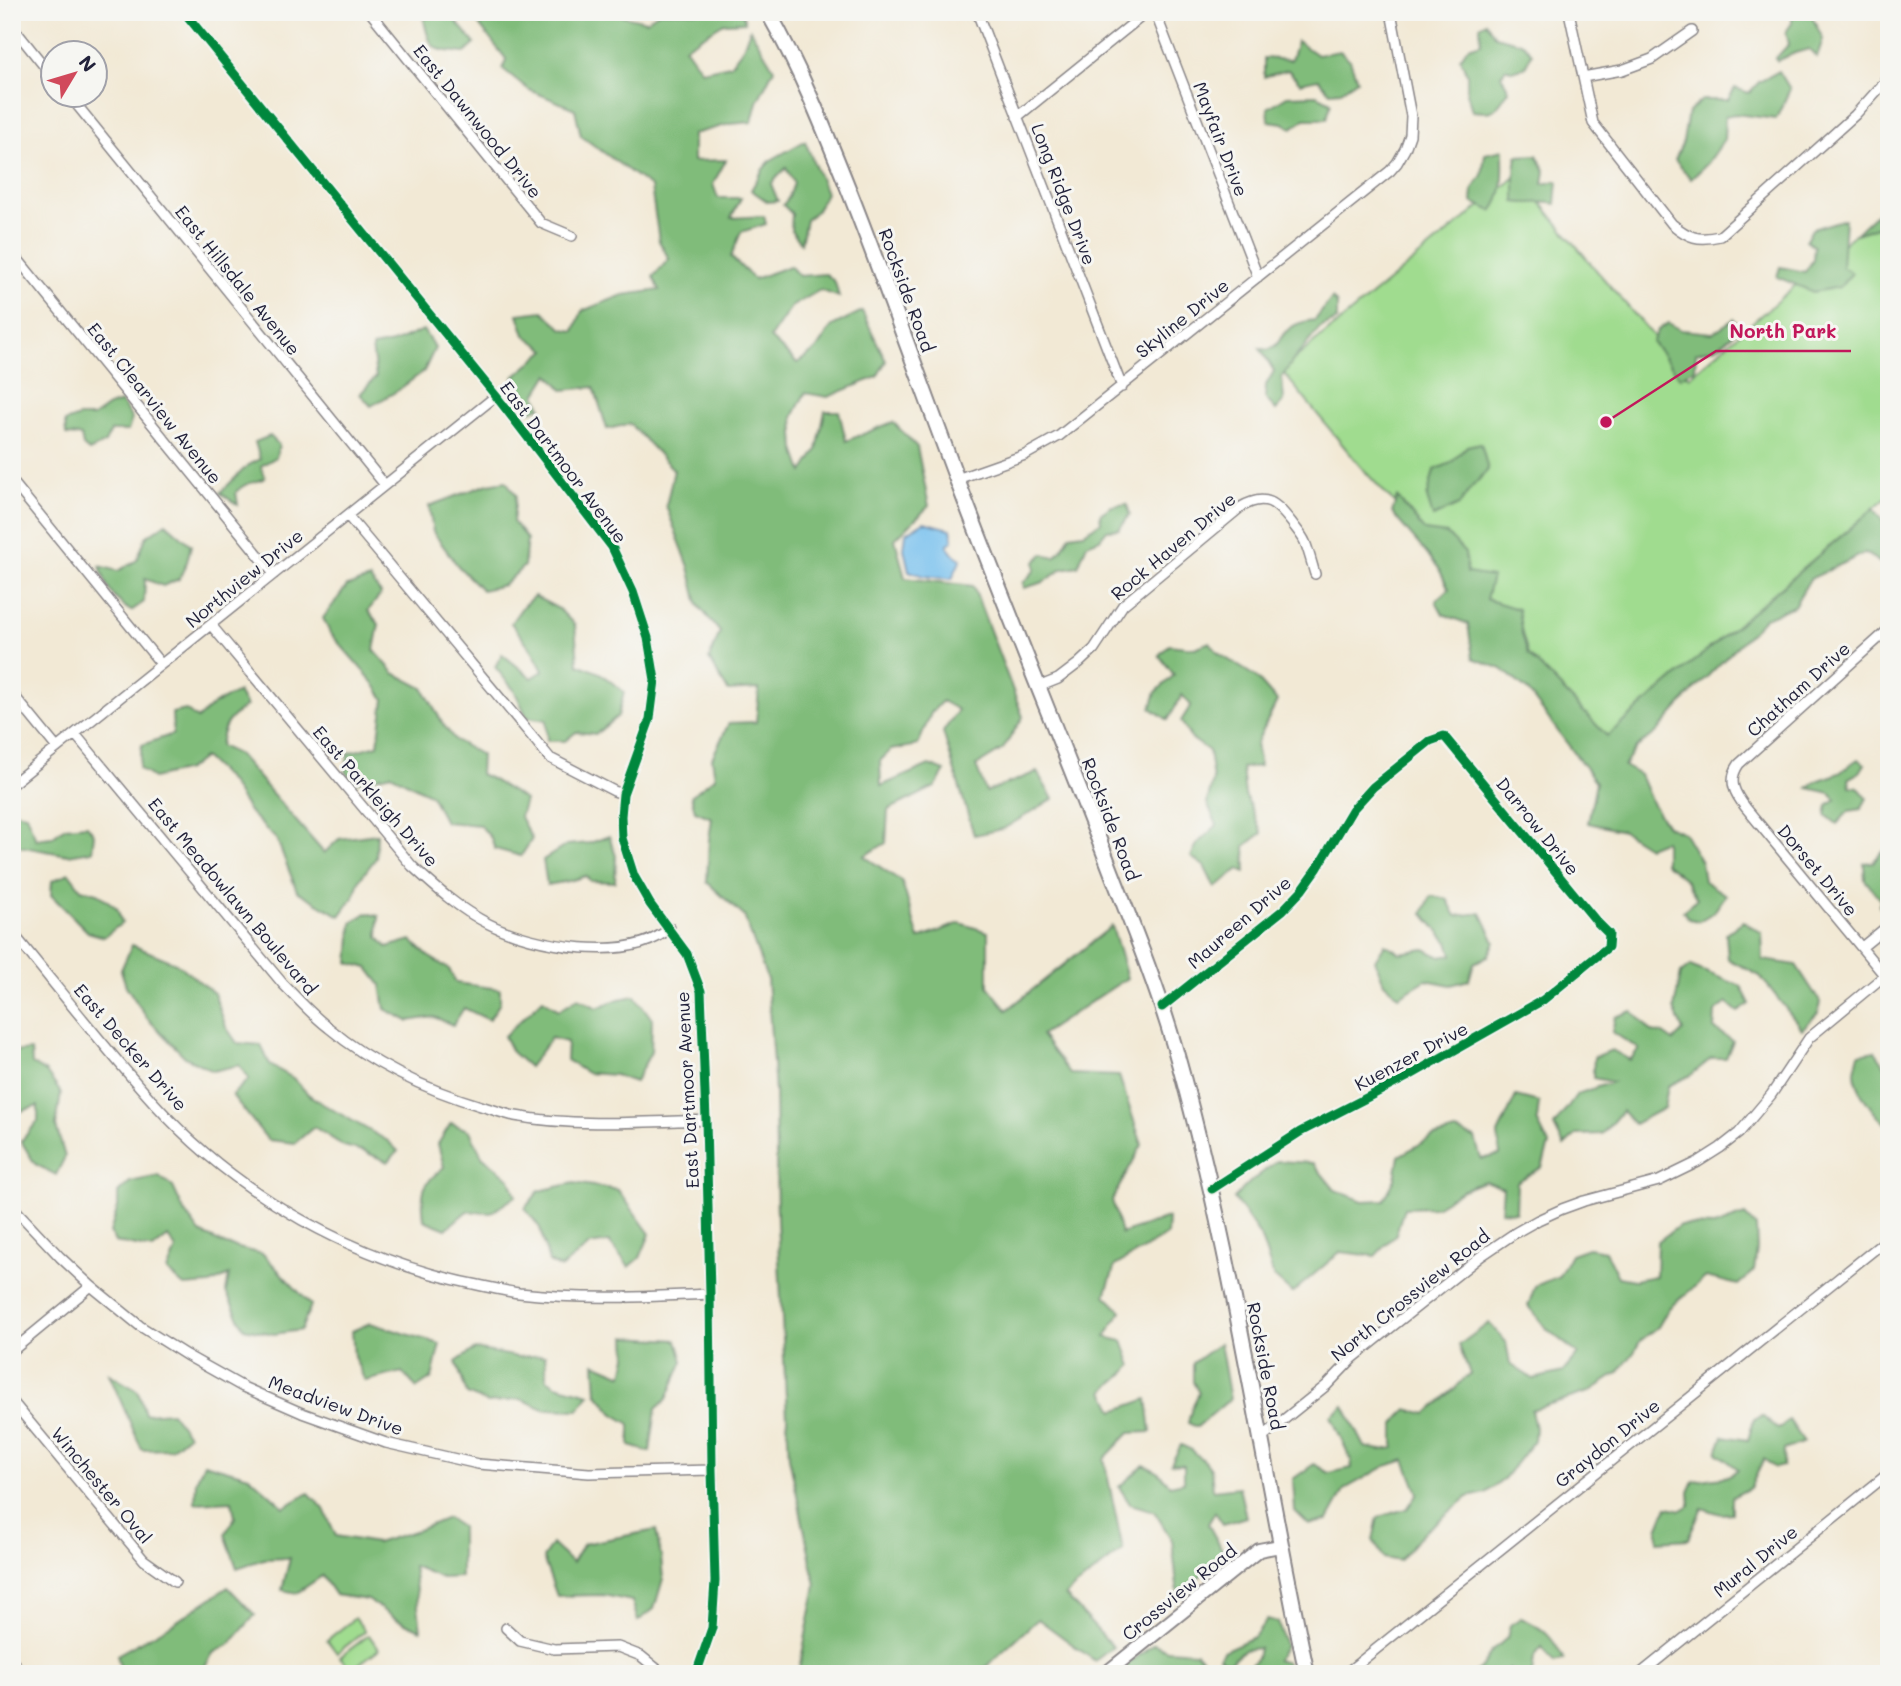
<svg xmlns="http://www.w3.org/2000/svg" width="1901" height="1686" font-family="Mali,sans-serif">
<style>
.green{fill:#a0dc8f;stroke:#617f65;stroke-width:2}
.forest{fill:#80bc7a;stroke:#516f5a;stroke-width:2}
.water{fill:#75bfee;stroke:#4c7094;stroke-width:2}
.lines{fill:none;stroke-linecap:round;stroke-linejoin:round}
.street-casing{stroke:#8a8688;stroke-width:12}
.secondary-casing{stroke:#8a8688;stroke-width:16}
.primary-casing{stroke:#8a8688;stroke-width:18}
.street{stroke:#fff;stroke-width:9}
.secondary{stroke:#fff;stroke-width:12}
.primary{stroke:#fff;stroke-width:14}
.cycleway-casing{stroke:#f6f6f2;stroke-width:13}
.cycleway{stroke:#00873e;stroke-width:9}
.labels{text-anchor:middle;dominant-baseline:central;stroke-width:6;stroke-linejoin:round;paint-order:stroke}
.street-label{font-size:18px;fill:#22223b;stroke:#f6f6f2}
.leader{fill:none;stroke:#c2185b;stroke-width:2.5}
.callout-dot{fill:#c2185b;stroke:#f6f6f2;stroke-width:2.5}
.callout-label{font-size:19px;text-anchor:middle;font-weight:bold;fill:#c2185b;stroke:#f6f6f2;stroke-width:6;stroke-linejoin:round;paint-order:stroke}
</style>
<rect width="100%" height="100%" fill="#f6f6f2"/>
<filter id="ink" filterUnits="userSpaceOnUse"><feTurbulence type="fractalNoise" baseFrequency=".0143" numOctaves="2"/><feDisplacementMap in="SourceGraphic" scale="14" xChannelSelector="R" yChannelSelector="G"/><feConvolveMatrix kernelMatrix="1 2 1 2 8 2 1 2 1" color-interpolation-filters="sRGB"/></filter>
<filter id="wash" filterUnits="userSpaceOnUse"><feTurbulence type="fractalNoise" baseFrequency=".00686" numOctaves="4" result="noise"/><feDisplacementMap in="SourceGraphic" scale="28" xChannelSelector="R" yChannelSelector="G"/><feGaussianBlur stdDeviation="1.57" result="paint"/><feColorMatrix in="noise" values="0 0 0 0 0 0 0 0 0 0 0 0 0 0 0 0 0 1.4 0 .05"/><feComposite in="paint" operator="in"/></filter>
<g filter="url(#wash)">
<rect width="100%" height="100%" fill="#f2e9d5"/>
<path class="green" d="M1518,175L1597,271L1689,377L1855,234L1889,223V495L1607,736L1528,654L1522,634L1498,616L1360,466L1281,370Z
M355,1618L365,1631L337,1653L327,1640Z
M369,1635L379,1649L351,1670L340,1657Z"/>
<path class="forest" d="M431,12H457L453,18L475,44L465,53C435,50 430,52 424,20Z
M469,12H607L646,21L659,12H742L745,22L724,23L685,47L702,71L730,65L743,48L750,29L774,69L757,102L752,122L730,124L693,134V161L726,160L713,184L718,198H741L731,218L764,216L766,224L741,232L731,257L754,279L790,266L799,276L826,274L835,282L839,297L820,290L791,307L770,338L797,363L816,350L832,326L862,311L886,361L877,377L828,397L805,393L793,417L795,449L803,472L817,450L825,411H839L846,441L893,422L917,447L929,506L895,539L905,578L973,586L1023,717L1003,749L976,766L986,792L1037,772L1053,799L1003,829L974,835L943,732L958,710L942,701L931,713L918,745L891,750L880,761L881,786L929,765L945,771L935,787L888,810L886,843L864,856L902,882L919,939L960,923L988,932V986L1007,1010L1112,926L1127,978L1041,1035L1070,1074L1119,1076L1142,1145L1112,1200L1121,1234L1168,1218L1167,1235L1115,1266L1105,1295L1121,1311L1105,1337L1123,1341L1132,1366L1104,1391L1114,1411L1147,1399L1151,1432L1129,1433L1104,1459L1123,1550L1065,1595L1113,1647L1095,1661L1038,1619L978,1674H798L816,1585L789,1457L777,1221L775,1092L767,979L744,916L707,882L709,839L712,818L695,811L691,796L715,777L712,758L729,723L756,722L759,689L728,691L709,659L720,632L698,605L689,567L666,506L674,470L630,424L607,429L594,387L563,390L549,374L536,395L541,407L531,411L515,402L514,377L546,350L525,335L518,314L543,311L563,329L574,331L582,311L623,295L660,290L653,277L669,259L659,241L651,187L581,136L575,109L529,90L503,69L506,59Z
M1792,12H1810L1823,39L1817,57L1809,49L1795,53L1777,61L1775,59L1789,44L1786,32L1792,23Z
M1486,22L1495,36L1522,43L1532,53L1525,67L1513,71L1506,68L1501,75L1509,90C1495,110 1497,114 1472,111L1467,93V74L1460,58L1468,47L1481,43L1480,26Z
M1297,41L1317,55L1340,51L1350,60L1357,80L1341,91L1330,92L1318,79L1300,83L1288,70L1264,77V58L1291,60Z
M1779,71L1790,89L1776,119L1735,114L1725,116L1724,140L1708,163L1691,179L1675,160L1683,142L1688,112L1702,100H1728L1735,88L1749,93L1759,82Z
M1317,95L1331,102L1327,119H1305L1292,128L1283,123L1269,121L1268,108L1287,96Z
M805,141L826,193L817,210L806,220L801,243L791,230L792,214L783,205L789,197L794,183L786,168L771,184L778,201L768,202L751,190L763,169L771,160Z
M1503,150C1503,171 1506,195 1492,211L1472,202L1473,189L1482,175L1485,154Z
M1537,155L1545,171L1543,184L1558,181L1556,204C1541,200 1530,205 1515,202V170L1517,156Z
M1889,201V223L1855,234Z
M1845,219L1842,267L1852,273L1840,287L1813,292L1777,277L1780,267L1805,272L1813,260L1814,246L1806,240L1812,229Z
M1332,298L1337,304V320L1320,328L1294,359L1282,377L1284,401L1276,410L1265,398L1266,385L1274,371L1260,348L1268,350C1280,344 1276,343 1284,334C1292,324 1304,321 1315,320Z
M1734,319L1740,327L1720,346L1696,353L1695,369L1680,377L1652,342L1658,330L1668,323L1681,330L1712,333Z
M423,330L435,348L424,371L397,391L371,406L360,394L376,377L372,347L393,343Z
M121,402L132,419L128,431H111L105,443L89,451L83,446L81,436L66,435L65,422L79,417H93L109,406Z
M270,436L279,445L276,457L261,466L265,478C253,484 246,481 236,492L238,505L220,493L247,466L260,459L255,442Z
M1481,443L1488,470L1471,488L1459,505L1433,517L1427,498L1434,470L1451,463L1467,446Z
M506,481L516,495L513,522L527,539L524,566L504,585L482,590L458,566L433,532L429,506L488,484Z
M1397,497L1425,531L1447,534L1465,553L1467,573L1492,577L1486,599L1518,609L1522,634L1528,654L1607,736L1874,508L1889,530V561L1885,566L1865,553L1810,579L1794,606L1765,618L1694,690L1657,732L1636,748L1624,766L1640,775L1652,803L1667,826L1684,833L1701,862L1704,881L1726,895L1714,912L1699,921L1689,919L1683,911L1697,899L1686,880L1665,863V840L1648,847L1623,831L1588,823L1596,782L1527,690L1502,669L1473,658L1468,624L1443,614L1436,601L1449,589L1438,567L1392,513Z
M1127,504L1130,514L1119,529L1107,530L1100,539L1087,544L1078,566L1062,569L1044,582L1024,588L1023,583L1035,570V562L1043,554L1055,557L1062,549L1070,535L1084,533L1101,522L1100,514L1112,506Z
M166,523L191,545L187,562L179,579L163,586L145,579L144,602L131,611C113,600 106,586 100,566L118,571L137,560L146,537Z
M370,579L381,594L368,611L379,624L374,650L394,673L423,688L443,724L455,740L481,755L480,774L491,779L525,800L520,817L532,839L521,856L495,849L491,838L480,825L445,822L431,795L391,774L355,783L346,772L348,753L378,745L384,699L373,682L330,633L323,618L347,586Z
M534,596L559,609L575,625L578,664L600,673L624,692L618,716L596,734L576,732L565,741H547L546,720L527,717L514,690L495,667L502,654L532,678L543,671L532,650L511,623L523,606Z
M1210,642L1218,653L1256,677L1277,701L1256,744L1260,766L1242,768L1245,795L1262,833L1245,846L1246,872L1239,869L1215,888L1204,866L1191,857L1197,844L1217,825L1207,803L1213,780L1209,751L1191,738L1181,721L1191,705L1182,695L1168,720L1151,708L1156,692L1174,675L1159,655L1169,645L1195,648Z
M238,692L246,706C228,719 223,724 220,746L239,755L324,853L339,839L377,834L376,858L360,879L353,898L340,916L297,891L277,840L250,813L229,781L204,757L187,770L153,778L139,768L142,745L173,734L172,713L186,710L197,719L214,704Z
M1858,759L1865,764L1860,772L1849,778L1850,786L1858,787L1867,798L1861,809L1849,811L1837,824L1826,815L1828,805L1836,799L1830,793L1808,788C1817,778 1826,779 1839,773C1846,769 1851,763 1858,759Z
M12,811L26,814L36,839L52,837L65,827L87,825L94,834L92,851L68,855L12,845Z
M609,836L616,856L615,882L590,881L586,876L569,881L547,885L543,860L567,845L590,843Z
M1883,851L1889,858V877L1885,875L1882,877L1889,890V907L1884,911L1879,905L1881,900L1865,880L1864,863L1873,862Z
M69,873L81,889L97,893L117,908L122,923L104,937L88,932L51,895L52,881Z
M1431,896L1447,899L1456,916L1481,913L1495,942L1488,956L1474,963L1469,980L1451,985L1426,980L1399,996L1384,983L1375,960L1385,944L1400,953L1425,949L1440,957L1452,955L1448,942L1423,913Z
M366,913L379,916L378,937L387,947L411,940L428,956L449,969L456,983L500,989V1003L489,1020L464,1008L453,1025L434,1017L408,1021L385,1009L381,985L368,968L349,963L352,923Z
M1743,921L1762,933L1763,960L1796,965L1820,1002L1818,1013L1802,1029L1760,976L1728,959L1726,934Z
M132,945L176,963L214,993L226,1027L237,1043L261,1045L270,1065L293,1078L308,1094L321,1103L388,1141L398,1151L388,1162L363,1151L344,1146L314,1127L295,1143L268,1140L232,1095L249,1079L239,1065L213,1071L185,1057L147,1018L126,986L121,970Z
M1690,966L1741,986L1750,1004L1738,1012L1727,1003L1715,1012L1714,1029L1733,1041L1726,1058H1712L1691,1075L1668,1086L1664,1108L1634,1124L1622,1111L1602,1134L1576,1135L1564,1146L1554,1126L1577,1094L1612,1082L1593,1078L1594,1057L1612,1050L1630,1060L1639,1049L1612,1032L1615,1017L1632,1011L1652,1032L1663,1034L1673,1041L1683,1031L1674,1009L1681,973Z
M635,996L652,1019L651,1052L635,1082L615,1075L587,1073L566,1060L567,1042L551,1038L529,1067L512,1052L504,1036L543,999L559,1010L578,998L597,1008L619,999Z
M31,1050L32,1064L46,1072L61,1093L56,1126L65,1157L56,1175L35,1164L21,1141L38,1121V1106L18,1112L12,1105V1052Z
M1875,1051L1889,1071V1126C1875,1117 1855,1089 1855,1072C1855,1066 1858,1060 1859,1054Z
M1516,1096L1539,1102L1537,1121L1549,1145L1542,1167L1517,1182L1516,1212L1501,1211L1503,1188L1485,1181L1463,1190L1435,1207L1404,1208L1396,1234L1375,1256L1340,1252L1292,1293L1274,1277L1260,1236L1234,1198L1249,1183L1277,1161L1313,1163L1335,1190L1363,1201L1384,1200L1395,1179L1399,1156L1433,1137L1456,1131L1475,1138L1481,1159L1500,1155L1498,1134Z
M451,1123L470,1131L482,1156L510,1179L516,1196L491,1213L467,1211L446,1229L424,1220C421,1190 421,1185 444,1167L438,1144Z
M159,1176L173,1187L184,1211L200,1233L226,1245L263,1254L311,1305L301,1330L274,1334L244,1328L226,1292L229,1275L210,1284L184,1286L167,1271L176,1249L168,1237L153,1249L115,1242L110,1232L118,1207V1193L130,1182Z
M574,1183L618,1190L650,1234L640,1258L629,1267L609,1242L590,1245L560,1268L549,1262L540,1228L525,1208L539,1191Z
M1745,1215L1756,1227L1757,1249L1754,1271L1738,1285L1706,1277L1669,1308L1658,1327L1640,1341L1635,1351L1618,1373L1589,1392L1531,1410L1535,1428L1534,1440L1503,1480L1486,1493L1468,1497L1423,1533L1399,1561L1384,1558L1373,1540L1378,1517L1407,1509L1418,1493L1405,1460L1386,1466L1345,1489L1328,1520L1309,1525L1295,1511L1293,1479L1314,1464L1329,1473L1352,1468L1351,1460L1331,1416L1344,1406L1365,1447L1381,1450L1394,1448V1424L1407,1409L1427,1414L1470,1374L1459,1345L1489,1323L1506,1342L1510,1364L1533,1379L1563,1372L1578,1354L1548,1330L1528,1306L1535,1286L1559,1276L1571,1254L1588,1248L1605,1251L1618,1277L1634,1280L1656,1276L1657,1242L1680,1225L1714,1226Z
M370,1323L440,1344L432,1378L417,1388L402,1372L365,1381L354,1357L352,1331Z
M626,1337L677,1340L683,1361L667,1399L656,1409L650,1452L630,1446V1424L615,1415L597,1393L595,1363L623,1375L627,1356Z
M1220,1343L1230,1399L1197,1427L1188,1423L1192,1407L1199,1393L1193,1382V1363Z
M475,1349L518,1357L545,1355L547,1379L556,1385L590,1394L578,1410L544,1409L521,1399L488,1403L467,1394L456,1362Z
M109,1374L138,1391L145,1414L171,1412L188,1435L171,1449L142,1450Z
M1762,1416L1778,1429L1789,1420L1804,1442L1784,1450L1783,1466L1775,1468L1764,1459L1750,1488L1732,1497V1513L1721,1514L1702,1508L1688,1539L1658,1541V1529L1667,1507L1682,1510L1690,1505L1689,1492L1694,1481L1730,1476L1738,1469L1717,1453L1723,1436L1748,1440L1754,1419Z
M1181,1445L1192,1450L1211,1468L1213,1490L1239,1487L1246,1517L1223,1524L1215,1512L1208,1524L1225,1555L1178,1595L1172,1540L1154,1511L1130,1504L1119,1487L1144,1465L1158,1472L1170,1485L1184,1482V1465L1171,1464Z
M204,1463L249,1476L284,1507L309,1493L324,1509L336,1536L376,1543L418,1530L447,1518L461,1527V1577L442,1578L413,1566L421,1630L396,1619L368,1600L335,1595L322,1576L297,1593L282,1590L290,1558L264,1559L237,1568L225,1534L235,1517L232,1501L195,1503L196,1481Z
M656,1530L661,1557L663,1579L654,1609L638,1621L632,1601L603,1595L557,1596L543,1558L552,1544L572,1563L583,1544Z
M228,1587L255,1615L229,1645L213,1653L201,1674H122L117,1655L174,1623Z
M1521,1618C1544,1628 1553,1637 1564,1660L1554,1663L1542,1647L1534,1657L1532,1674H1513L1509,1668L1501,1674H1474L1481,1667L1492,1651L1507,1638L1510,1625Z
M1267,1619L1278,1622L1285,1646L1276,1660L1287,1663L1288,1674H1246L1245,1672L1257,1658L1259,1648L1243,1650L1229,1663L1219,1657L1223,1651L1254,1637Z
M1154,1644L1167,1650L1196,1652L1216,1674H1115Z"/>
<path class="water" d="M924,522L951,529L953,540L947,545L952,553L961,559L952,579L924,576L909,571L904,549L906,533Z"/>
</g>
<g filter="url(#ink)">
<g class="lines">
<g class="street-casing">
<path id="street" d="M184,12L496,396L612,547L633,592L648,638L655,680L650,719L623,794L621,816L622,838L634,876L650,904L687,954L701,991L706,1120L710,1294L712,1470L715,1581L712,1628L696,1674
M370,12L541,223L572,236
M977,12L1122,387
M1155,12L1258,277
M1569,12L1593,123L1672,224C1689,238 1698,241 1720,236L1855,115L1884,83L1889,69
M12,26L52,76
M1583,77L1622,70L1652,59L1692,31
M68,94L385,485
M1017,117L1147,12
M12,252L274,574
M957,479L1025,455L1059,436L1390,171L1397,163L1405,149L1410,135L1411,116L1391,12
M12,481L161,664
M348,516L550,758L614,791L623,794
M211,625L412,866C436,888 459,909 489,924C533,946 630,964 670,928
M1889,629L1739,764C1727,781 1735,794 1746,808L1889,981
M1038,687L1058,679L1079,663L1094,649L1123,605L1241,507C1266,492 1276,503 1292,523C1296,529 1302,535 1305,542C1309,552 1312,564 1315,574
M12,693L57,748
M75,734L283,984C298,999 312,1015 329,1028C373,1065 430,1091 484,1107C494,1110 505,1114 515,1116C576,1127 644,1122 706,1120
M12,784L496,396
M12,932C59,989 105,1049 155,1104C238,1196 356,1261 478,1285C492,1288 506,1291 519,1293C583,1300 647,1297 710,1294
M1862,947L1889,925
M1162,1007L1283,910L1302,890L1317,869L1352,810L1373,787L1430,741L1444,736L1597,922L1609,934L1608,947L1543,1000L1407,1077L1300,1132L1212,1189
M12,1206L60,1257L91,1286L140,1326L186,1355L243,1387L302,1413L386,1443L478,1464L589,1473L712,1470
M12,1351L91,1286
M12,1401L144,1560L175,1582
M1261,1438L1327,1385L1353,1358L1389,1329L1481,1256L1515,1233L1538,1220L1562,1209L1584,1201L1659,1181L1698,1162L1720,1148L1739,1133L1771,1095L1809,1038L1884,976
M506,1628L520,1641L554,1649L618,1647L641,1656L663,1674
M12,1661L23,1674
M1345,1674L1889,1238
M1640,1674L1889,1473"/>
</g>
<g class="secondary-casing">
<path id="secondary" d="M1105,1674L1259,1550L1280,1546"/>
</g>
<g class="primary-casing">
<path id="primary" d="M768,12C800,68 824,128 848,188C886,284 920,381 956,477C1005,606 1058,734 1108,863C1131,923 1156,983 1174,1045C1233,1251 1262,1464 1307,1674"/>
</g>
<use href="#street" class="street"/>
<use href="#secondary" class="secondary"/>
<use href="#primary" class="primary"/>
<g class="cycleway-casing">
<path id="cycleway" d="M184,12L496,396L612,547L633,592L648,638L655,680L650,719L623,794L621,816L622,838L634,876L650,904L687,954L701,991L706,1120L710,1294L712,1470L715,1581L712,1628L696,1674
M1162,1007L1283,910L1302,890L1317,869L1352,810L1373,787L1430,741L1444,736L1597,922L1609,934L1608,947L1543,1000L1407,1077L1300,1132L1212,1189"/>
</g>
<use href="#cycleway" class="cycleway"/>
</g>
</g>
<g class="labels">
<g class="street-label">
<text transform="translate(478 121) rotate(51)">East Dawnwood Drive</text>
<text transform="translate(1221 139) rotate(69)">Mayfair Drive</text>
<text transform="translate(1064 194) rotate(69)">Long Ridge Drive</text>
<text transform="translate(238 280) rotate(51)">East Hillsdale Avenue</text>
<text transform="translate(907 290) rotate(70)">Rockside Road</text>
<text transform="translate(1182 318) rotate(-39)">Skyline Drive</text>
<text transform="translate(155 403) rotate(51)">East Clearview Avenue</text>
<text transform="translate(564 462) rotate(53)">East Dartmoor Avenue</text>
<text transform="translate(1173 546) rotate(-40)">Rock Haven Drive</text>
<text transform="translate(244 578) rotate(-39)">Northview Drive</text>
<text transform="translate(1798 689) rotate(-42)">Chatham Drive</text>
<text transform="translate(376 796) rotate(49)">East Parkleigh Drive</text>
<text transform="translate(1111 819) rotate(69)">Rockside Road</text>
<text transform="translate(1538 826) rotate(51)">Darrow Drive</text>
<text transform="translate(1818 870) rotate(50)">Dorset Drive</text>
<text transform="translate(233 896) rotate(50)">East Meadowlawn Boulevard</text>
<text transform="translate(1239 922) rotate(-41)">Maureen Drive</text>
<text transform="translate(131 1047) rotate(49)">East Decker Drive</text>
<text transform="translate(1411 1056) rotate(-28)">Kuenzer Drive</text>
<text transform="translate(687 1090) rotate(-93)">East Dartmoor Avenue</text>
<text transform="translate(1410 1295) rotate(-39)">North Crossview Road</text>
<text transform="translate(1266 1366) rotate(79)">Rockside Road</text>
<text transform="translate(336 1405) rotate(20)">Meadview Drive</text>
<text transform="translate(1607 1443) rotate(-39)">Graydon Drive</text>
<text transform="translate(102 1485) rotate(50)">Winchester Oval</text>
<text transform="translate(1755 1561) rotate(-39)">Mural Drive</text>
<text transform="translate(1179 1592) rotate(-39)">Crossview Road</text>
</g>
</g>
<path class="leader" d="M1606 422L1716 351H1851"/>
<circle class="callout-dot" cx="1606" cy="422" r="7"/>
<g class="callout-label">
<text x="1783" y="338">North Park</text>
</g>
<rect width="1901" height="1686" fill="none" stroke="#f6f6f2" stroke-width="42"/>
<g transform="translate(74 74) rotate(52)"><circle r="33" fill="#f6f6f2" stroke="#a1a1a9" stroke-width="2"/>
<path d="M0-5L12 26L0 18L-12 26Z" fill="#d1495b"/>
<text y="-10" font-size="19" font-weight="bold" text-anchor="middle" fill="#22223b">N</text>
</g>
</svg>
